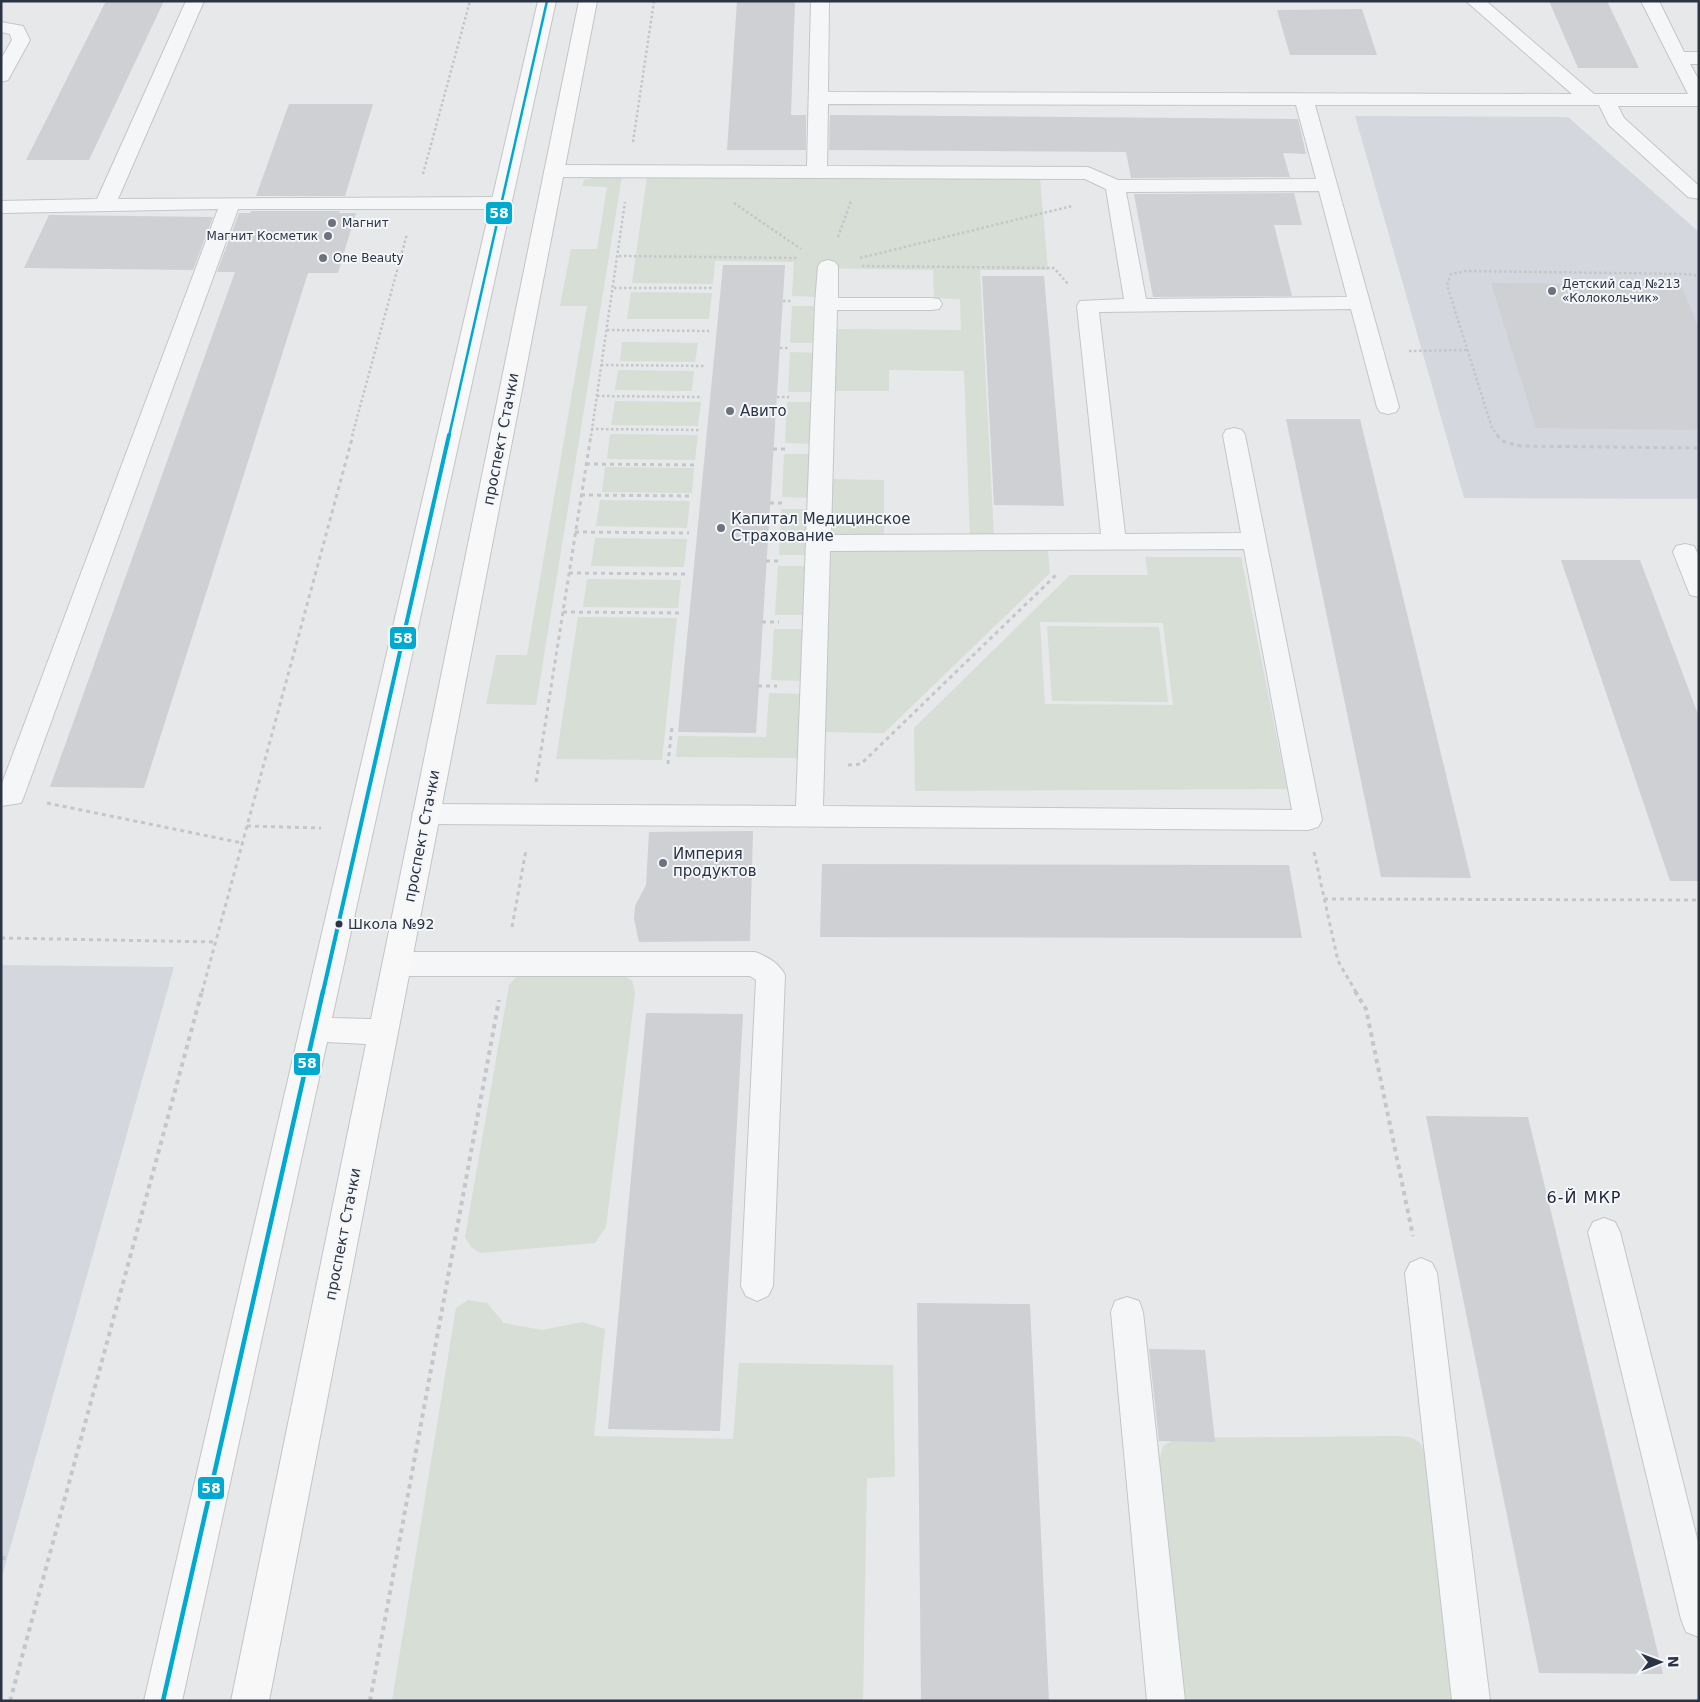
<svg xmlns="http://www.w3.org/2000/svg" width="1700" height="1702" font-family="'DejaVu Sans',sans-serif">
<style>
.built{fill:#d4d7dd}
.green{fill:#d6ded6;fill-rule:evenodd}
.building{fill:#ced0d3}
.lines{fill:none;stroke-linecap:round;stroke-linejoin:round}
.minor-casing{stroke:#c4c6c8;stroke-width:2}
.major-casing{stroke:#c2c5c8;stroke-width:2}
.path-far2{stroke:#c5c6ca;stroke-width:2.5;stroke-dasharray:2.5 2.5;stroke-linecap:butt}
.path-far1{stroke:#c5c6ca;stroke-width:3;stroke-dasharray:4 4;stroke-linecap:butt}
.path{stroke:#c5c6ca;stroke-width:4;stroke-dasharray:4.5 4.5;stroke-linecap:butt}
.minor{fill:#f5f6f7;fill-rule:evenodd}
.major{fill:#f8f8f8;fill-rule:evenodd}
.bus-1-far2-casing{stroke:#f4f6f9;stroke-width:5}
.bus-1-far1-casing{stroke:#f4f6f9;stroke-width:8}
.bus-1-casing{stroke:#f4f6f9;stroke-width:8}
.bus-1-far2{stroke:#00a9ce;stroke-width:2.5}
.bus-1-far1{stroke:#00a9ce;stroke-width:4}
.bus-1{stroke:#00a9ce;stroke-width:4.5}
.poi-dot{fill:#6c737f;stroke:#f4f6f9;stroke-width:2}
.bus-dot{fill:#2b3445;stroke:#f4f6f9;stroke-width:2}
.labels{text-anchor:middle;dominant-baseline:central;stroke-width:4;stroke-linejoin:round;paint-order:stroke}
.far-poi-label{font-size:12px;fill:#2b3445;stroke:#f4f6f9;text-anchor:start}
.bus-label{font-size:14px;fill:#2b3445;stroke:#f4f6f9;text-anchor:start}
.poi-label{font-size:15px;fill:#2b3445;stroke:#f4f6f9;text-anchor:start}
.street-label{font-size:15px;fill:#2b3445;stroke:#f4f6f9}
.neighbourhood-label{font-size:16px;letter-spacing:1px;fill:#1d2536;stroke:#f4f6f9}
.line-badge{stroke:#f4f6f9;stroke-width:2}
.badge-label{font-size:14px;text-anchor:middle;font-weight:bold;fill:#fff}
</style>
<rect width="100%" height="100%" fill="#e6e8ea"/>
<path class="built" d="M1355,116L1568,117L1699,232V499L1464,498Z
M1,965L174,967L1,1580Z"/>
<path class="green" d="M600,176H622L536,705L486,704L496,655H527L587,306H560L571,249H597L607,187L582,186L584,180Z
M647,177L1040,178L1048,270H980L994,537H970L964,371L889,370V391H832L835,329L961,330L960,299L934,298L933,270L820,268L819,297L792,296L794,262L715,261L713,284L632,283Z
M631,292L712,293L709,319H627Z
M792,306H819L817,343H790Z
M622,342L698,343L695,362L620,361Z
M790,352L817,353L815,392H788Z
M618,370L694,371L692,391L615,390Z
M615,401L701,402L698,426L611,425Z
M787,402H815L813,444L785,443Z
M610,434L698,435L695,460L607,459Z
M784,454H813L811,498L782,497Z
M605,467L694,468L692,493L602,492Z
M830,479L884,480V536L828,535Z
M600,500L690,501L687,528L596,526Z
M781,509H811L809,555H779Z
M595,538L687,539L684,567L591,566Z
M1048,550L1050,573L884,733L822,732L827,551Z
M1145,557H1241L1287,789L915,791L914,728L1070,575H1148ZM1040,622L1163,623L1173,705L1045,704Z
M778,566H808L806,615H775Z
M587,579L681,580L678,608L583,607Z
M578,617L677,618L662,760L556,759Z
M1047,626L1159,627L1168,702L1052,701Z
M774,629H805L803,681L771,680Z
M769,693L802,694L799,758L676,757L678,736L766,737Z
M616,972L632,980L635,993L606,1227L595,1243L480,1253L471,1247L465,1237L509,985L517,976Z
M468,1300L487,1303L504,1323L542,1330L582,1322L605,1329L594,1436L733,1439L739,1363L893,1365L895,1477L867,1478L863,1701H392L456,1308Z
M1394,1436C1415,1437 1421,1438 1427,1459L1456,1701H1182L1159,1461L1163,1446L1177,1438Z"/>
<path class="building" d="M106,1H164L89,160H26Z
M737,1H795L791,115H806V150H727Z
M1549,1H1607L1639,68H1578Z
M1362,9L1377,55H1290L1277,10Z
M289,104H373L345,196H256Z
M830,115L1298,119L1306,154L1283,153L1290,177L1131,178L1126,152L829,150Z
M1294,193L1302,225H1274L1292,296L1153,297L1134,194Z
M251,211H340L339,213H356L338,273H308L144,788L50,787L235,272H217L239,213H250Z
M49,215L213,217L193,270L24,268Z
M723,265H785L756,733L678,732Z
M982,276H1044L1064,506L994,505Z
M1491,283L1681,285L1699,328V430L1536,428Z
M1286,419H1360L1471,878L1381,877Z
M1561,560H1640L1699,717V881H1670Z
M753,831L750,941L639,942L634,919L635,906L646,885L649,832Z
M822,864L1289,865L1302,938L820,937Z
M646,1013L743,1014L720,1431L608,1429Z
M1426,1116L1528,1117L1663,1674L1539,1673Z
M917,1303L1030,1304L1049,1701H921Z
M1149,1349L1205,1350L1215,1442L1159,1441Z"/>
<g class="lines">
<g class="minor-casing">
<path id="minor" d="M186,1H204L118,199L503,197L510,199L513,203L510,207L503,209H238L24,796L21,803L1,806V786L218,209L1,213V201L97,199Z
M811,1H829L828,92L1572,94L1466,1H1486L1594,94H1688L1641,1H1659L1684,52H1699V64H1690L1699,80V106H1618L1624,118L1699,186V199L1688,197L1609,125L1599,105H1315L1399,407L1396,412L1388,414L1380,412L1377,407L1351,309L1099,312L1125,534L1241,533L1223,435L1226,430L1234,428L1242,430L1245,435L1322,820L1318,827L1308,830L426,824L416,821L412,814L416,807L426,804L796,806L815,304L818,266L821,262L828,260L835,262L838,266V298H931L939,299L942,304L939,309L931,310H837L831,535L1101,534L1077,306L1080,301L1124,299L1106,189L1085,179L554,177L547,175L544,171L547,167L554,165L807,166ZM828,104L1296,105L1316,179L1118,180L1088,167L827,166ZM1319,191L1347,297L1146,299L1126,192ZM1244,549L1292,810L823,806L830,551Z
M1,22L23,26L30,40L8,80L1,82V59L12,40L10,34L1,32Z
M1685,544L1694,546L1699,556V597L1690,595L1673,552L1676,546Z
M397,952H755C768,957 779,963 785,975L773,1286L768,1296L757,1301L746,1296L741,1286L756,980L750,976H397L387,972L383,964L387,956Z
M1604,1218L1615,1222L1620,1232L1699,1546V1637L1686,1632L1681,1619L1588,1232L1593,1222Z
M1421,1258L1432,1263L1437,1273L1490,1701H1452L1405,1273L1410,1263Z
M1127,1297L1139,1301L1143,1312L1185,1701H1147L1111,1312L1115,1301Z"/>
</g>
<g class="major-casing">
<path id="major" d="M538,1H556L332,1018L371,1019L579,1H597L269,1701H231L366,1044L327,1042L182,1701H144Z"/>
</g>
<path class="path-far2" d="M633,142L654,1
M423,174L470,1
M734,203L801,249
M838,237L851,201
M619,256L797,258
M860,258L1072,206
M862,266L1054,268L1068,284
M614,288H712
M783,301H792
M607,330L709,331
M780,348H789
M1409,351L1467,350
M601,365L705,366
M597,396L702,397
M777,397H789
M591,429L699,430
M352,436L407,234
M591,436L625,202
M1498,436L1492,428L1447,285L1451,274L1466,271L1688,274L1699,276"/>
<path class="path-far1" d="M1497,435L1502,441L1520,446L1699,448
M773,449H785
M586,464L696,465
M581,495L693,496
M770,503H784
M575,532L689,533
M766,561H780
M569,573L685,574
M563,612L682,613
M762,622H779
M758,686H777
M668,764L672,727
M848,765L861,764L1057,574
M536,782L591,435
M47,803L242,843
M247,826L321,828
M1314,852L1338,961L1356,992
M1324,899L1699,900
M512,927L526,850
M1,938L216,942
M202,992L353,435"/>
<path class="path" d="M1355,991L1366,1009L1413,1236
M1,1558H7
M10,1701L202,991
M370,1701L499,1000"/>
<use href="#minor" class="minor"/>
<use href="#major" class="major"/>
<g class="bus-1-far2-casing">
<path id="bus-1-far2" d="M449,436L547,1"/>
</g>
<g class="bus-1-far1-casing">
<path id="bus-1-far1" d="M323,992L449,435"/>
</g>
<g class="bus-1-casing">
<path id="bus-1" d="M163,1701L323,991"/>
</g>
<use href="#bus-1-far2" class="bus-1-far2"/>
<use href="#bus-1-far1" class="bus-1-far1"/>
<use href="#bus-1" class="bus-1"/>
</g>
<g class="poi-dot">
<circle cx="332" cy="223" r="5"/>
<circle cx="328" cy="236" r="5"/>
<circle cx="323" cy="258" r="5"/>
<circle cx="1552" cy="291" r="5"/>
<circle cx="730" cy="411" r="5"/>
<circle cx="721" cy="528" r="5"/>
<circle cx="663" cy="863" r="5"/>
</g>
<circle class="bus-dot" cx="339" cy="924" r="4.5"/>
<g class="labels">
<g class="far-poi-label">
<text x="342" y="223">Магнит</text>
<text x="318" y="236" text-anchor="end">Магнит Косметик</text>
<text x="333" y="258">One Beauty</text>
<text x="1562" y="284">Детский сад №213<tspan x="1562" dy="14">«Колокольчик»</tspan></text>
</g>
<g class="bus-label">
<text x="348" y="924">Школа №92</text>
</g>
<g class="poi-label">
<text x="740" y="411">Авито</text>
<text x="731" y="519">Капитал Медицинское<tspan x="731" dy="17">Страхование</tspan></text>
<text x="673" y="854">Империя<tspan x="673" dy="17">продуктов</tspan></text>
</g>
<g class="street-label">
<text transform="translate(501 439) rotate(-79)">проспект Стачки</text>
<text transform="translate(422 836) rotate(-79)">проспект Стачки</text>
<text transform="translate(343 1234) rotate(-79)">проспект Стачки</text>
</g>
<g class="neighbourhood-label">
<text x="1584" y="1197">6-Й МКР</text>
</g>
</g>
<g class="line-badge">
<rect x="485" y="201" width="28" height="24" rx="5" fill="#00a9ce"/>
<rect x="389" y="626" width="28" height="24" rx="5" fill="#00a9ce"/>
<rect x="293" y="1052" width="28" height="24" rx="5" fill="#00a9ce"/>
<rect x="197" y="1476" width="28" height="24" rx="5" fill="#00a9ce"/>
</g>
<g class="badge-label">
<text x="499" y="218">58</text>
<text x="403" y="643">58</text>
<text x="307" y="1068">58</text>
<text x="211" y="1493">58</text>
</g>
<rect width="1700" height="1702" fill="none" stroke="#2b3445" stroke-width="5"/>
<g transform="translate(1660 1662) rotate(89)" stroke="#f4f6f9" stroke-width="4" paint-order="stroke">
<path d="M0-4L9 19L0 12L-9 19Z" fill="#2b3445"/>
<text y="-8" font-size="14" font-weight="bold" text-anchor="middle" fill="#2b3445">N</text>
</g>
</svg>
